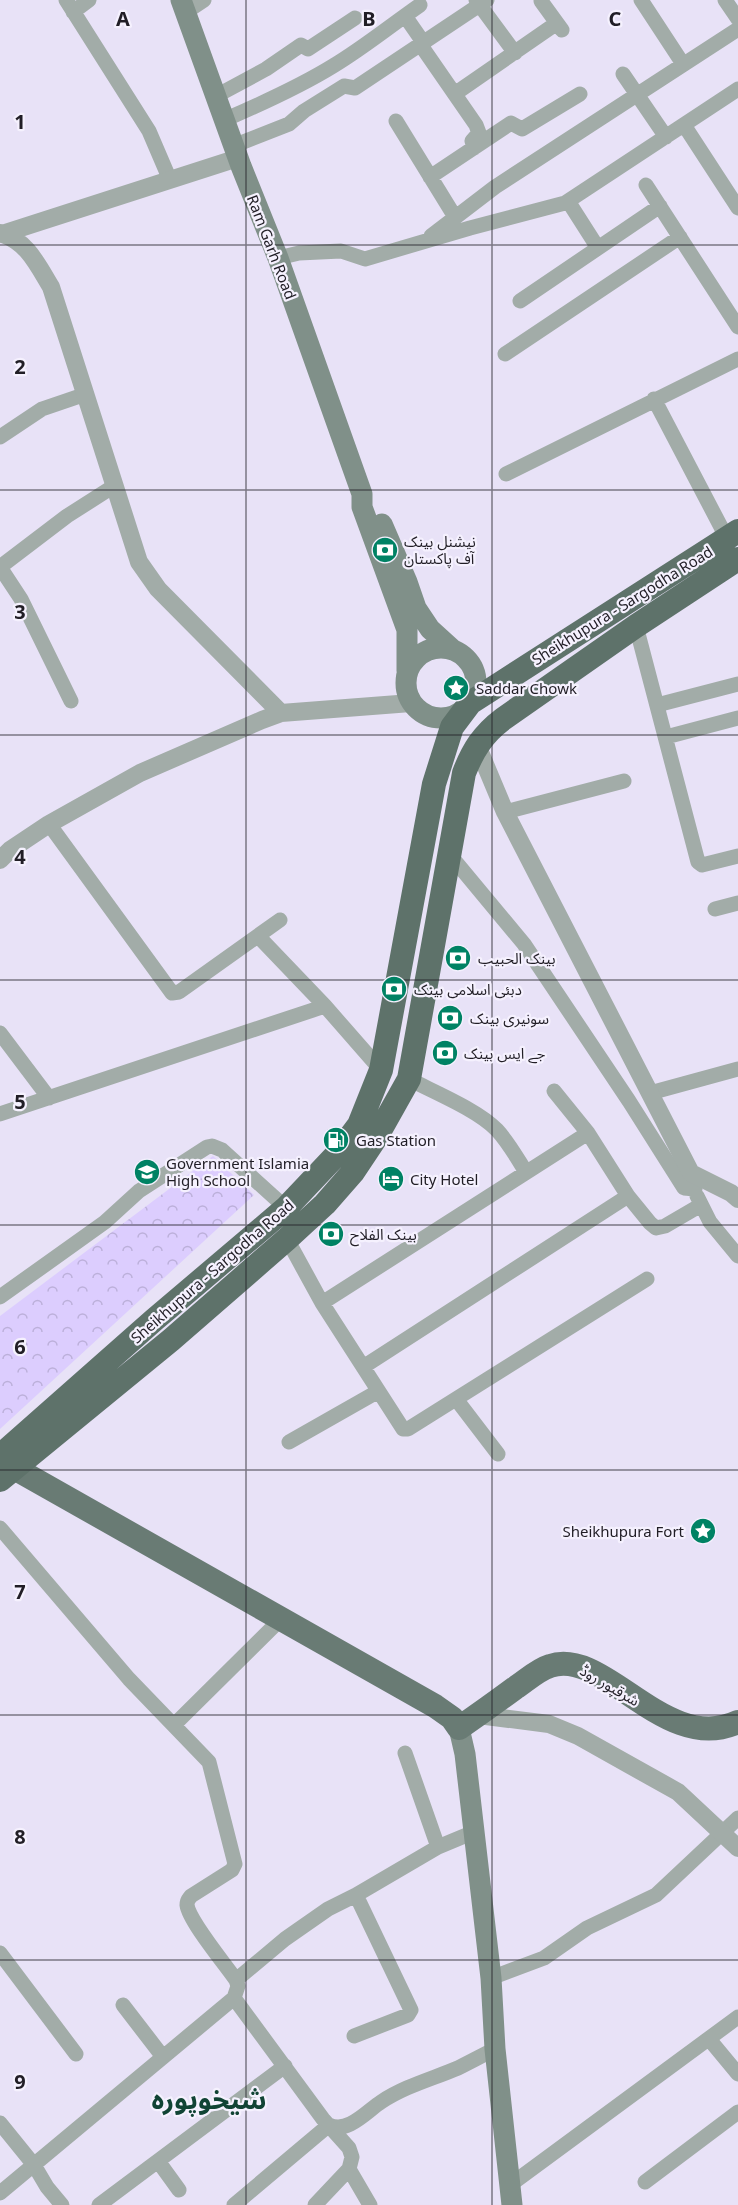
<svg xmlns="http://www.w3.org/2000/svg" width="738" height="2205" font-family="'Noto Sans','Noto Sans Arabic',sans-serif">
<style>
.park{fill:url(#park-crowns)}
.lines{fill:none;stroke-linecap:round;stroke-linejoin:round}
.minor{stroke:#a2aca8;stroke-width:15}
.tertiary{stroke:#a2aca8;stroke-width:18}
.secondary{stroke:#809089;stroke-width:21}
.primary{stroke:#697b74;stroke-width:24}
.trunk{stroke:#5e726a;stroke-width:24}
.grid{fill:none;stroke:#211e26;stroke-width:1.5;stroke-opacity:0.55}
.labels{text-anchor:middle;dominant-baseline:central;stroke-width:4.5;stroke-linejoin:round;paint-order:stroke}
.street-label{font-size:15px;fill:#211e26;stroke:#f5f1fe}
.poi-label{font-size:15px;fill:#211e26;stroke:#f5f1fe;text-anchor:start}
.town-label{font-size:27px;font-weight:bold;fill:#114435;stroke:#f5f1fe}
.grid-label{font-size:20px;text-anchor:middle;font-weight:bold;fill:#211e26;stroke:#f5f1fe;stroke-width:4.5;stroke-linejoin:round;paint-order:stroke}
</style>
<defs>
<pattern id="park-crowns" width="20" height="18" patternUnits="userSpaceOnUse" patternTransform="scale(1.5)"><rect width="20" height="18" fill="#dccdfe"/><path d="M2 6a3 3 0 1 1 6 0M12 15a3 3 0 1 1 6 0" fill="none" stroke="#bcb0da"/></pattern>
</defs>
<rect width="100%" height="100%" fill="#e8e2f7"/>
<path class="park" d="M213,1156L254,1195L0,1429V1316Z"/>
<g class="lines">
<path class="minor" d="M66,0L149,131L170,180
M476,0L515,53
M641,0L683,64
M725,0L738,19
M541,1L562,30
M73,12L89,0
M186,12L204,0
M405,16L423,42
M420,44L476,125L479,133L472,141L474,148
M623,74L666,137
M456,93L557,23
M216,96L266,69L301,45L308,49L355,18
M224,120C261,104 299,87 333,66C363,48 390,26 420,5
M396,121L455,217
M684,125L738,208
M233,146L289,124L304,111L344,86L355,88L487,0
M430,177L511,123L522,129L580,94
M646,185L738,327
M568,201L598,248
M431,236L495,187L738,29
M278,258L299,253L341,251L365,259L470,228L565,203L738,89
M520,301L660,206
M505,354L680,237
M654,399L721,527L725,539
M0,437L42,409L86,394
M506,474L738,359
M0,567L21,599L71,701
M0,567L67,516L114,486
M636,626L698,862L702,865L738,856
M657,705L738,684
M666,737L738,718
M505,812L624,781
M49,824L172,993L179,992L280,920
M450,855L524,944L629,1101L684,1188L695,1189
M715,909L738,903
M258,936L325,1006L381,1070
M0,1033L49,1098
M409,1079C434,1092 478,1110 497,1130C509,1143 517,1158 526,1172
M554,1091L588,1133L628,1196L650,1223L656,1228L665,1226L701,1205
M650,1093L738,1069
M0,1114L325,1006
M697,1196L710,1222L738,1256
M287,1239L322,1303L403,1429H408L647,1279
M0,1297L105,1222L139,1191L207,1147L212,1146L222,1150L286,1208
M322,1303L588,1133
M363,1367L628,1196
M456,1399L498,1454
M289,1442L377,1392
M0,1528L129,1679L209,1762L235,1864L232,1870L191,1896C188,1900 187,1900 187,1905C189,1921 225,1964 236,1980L238,1986L234,1998L0,2193
M174,1725L281,1619
M405,1753L438,1847
M0,1953L76,2054
M491,1978L544,1958L587,1928L656,1895L738,1818
M236,1980L285,1939L328,1909L356,1895L438,1847L474,1832
M234,1998L323,2119L349,2148L352,2157L349,2169L315,2205
M123,2005L163,2057
M354,2036L408,2015L411,2010L356,1895
M709,2039L738,2074
M0,2123L34,2165L47,2187L62,2205
M329,2125C348,2134 367,2111 381,2102C405,2086 432,2079 458,2068C470,2062 483,2055 495,2049
M158,2161L179,2190
M349,2169L370,2205
M645,2182L738,2112
M510,2185L738,2017
M99,2205L285,2066
M234,2205L329,2125"/>
<path class="tertiary" d="M0,233C27,241 37,264 51,287L139,562L158,589L281,713
M2,234L238,158
M477,745L505,812L691,1173L731,1193L738,1199
M0,860L10,850L49,824L140,773L262,720L281,713L411,703
M478,1715L549,1724L578,1736L678,1792L738,1848"/>
<path class="secondary" d="M181,0L241,166L278,258L362,494V507L407,630V671
M382,524L407,582L416,608L430,629L452,649
M406 683a35 35 0 1 1 70 0a35 35 0 1 1-70 0Z
M459,1728L465,1754L491,1978L495,2049L512,2205"/>
<path class="primary" d="M16,1469L435,1706L452,1718L459,1728C478,1715 496,1702 515,1688C526,1681 537,1670 550,1666C605,1647 665,1756 738,1722"/>
<path class="trunk" d="M0,1456L154,1320L286,1208L338,1153L359,1125L381,1070L434,784L452,727L470,703L738,531
M0,1480L171,1340L287,1239L325,1204L353,1172L377,1136L409,1079L464,773C473,750 483,734 503,719L636,626L738,559"/>
</g>
<path class="grid" d="M246,0V2205M492,0V2205M0,245H738M0,490H738M0,735H738M0,980H738M0,1225H738M0,1470H738M0,1715H738M0,1960H738"/>
<defs>
<g id="bank-disc" transform="scale(1.35)"><circle r="9.5" fill="#008264" stroke="#f5f1fe"/><path d="M-6-4H6V4H-6ZM0-2.3a2.3 2.3 0 1 0 0 4.6a2.3 2.3 0 1 0 0-4.6Z" fill="#fff"/></g>
<g id="sight-disc" transform="scale(1.35)"><circle r="9.5" fill="#008264" stroke="#f5f1fe"/><path d="M0-6L1.8-2.2L6-1.7L2.9 1.2L3.7 5.4L0 3.3L-3.7 5.4L-2.9 1.2L-6-1.7L-1.8-2.2Z" fill="#fff"/></g>
<g id="fuel-disc" transform="scale(1.35)"><circle r="9.5" fill="#008264" stroke="#f5f1fe"/><path d="M-5.5-6h7V0h2V4h1.3V-2.5L3-4.5l.8-.8L6-3V5H2.5V1h-1V6h-7ZM-4.2-4.7v3.2H.2V-4.7Z" fill="#fff"/></g>
<g id="school-disc" transform="scale(1.35)"><circle r="9.5" fill="#008264" stroke="#f5f1fe"/><path d="M0-5L7-2L0 1L-7-2ZM-4 1L0 2.5L4 1V4Q0 6-4 4Z" fill="#fff"/></g>
<g id="hotel-disc" transform="scale(1.35)"><circle r="9.5" fill="#008264" stroke="#f5f1fe"/><path d="M-6-4.5h1.5V1H6V5H4.5V3h-9V5H-6ZM-4 0a1.8 1.8 0 1 1 3.6 0ZM.5 0V-2.5h3Q6-2.5 6 0Z" fill="#fff"/></g>
</defs>
<g fill-rule="evenodd">
<use href="#bank-disc" x="385" y="550"/>
<use href="#sight-disc" x="456" y="688"/>
<use href="#bank-disc" x="458" y="958"/>
<use href="#bank-disc" x="394" y="989"/>
<use href="#bank-disc" x="450" y="1018"/>
<use href="#bank-disc" x="445" y="1053"/>
<use href="#fuel-disc" x="336" y="1140"/>
<use href="#school-disc" x="147" y="1172"/>
<use href="#hotel-disc" x="391" y="1179"/>
<use href="#bank-disc" x="331" y="1234"/>
<use href="#sight-disc" x="703" y="1531"/>
</g>
<g class="labels">
<g class="street-label">
<text transform="translate(272 247) rotate(69)">Ram Garh Road</text>
<text transform="translate(622 605) rotate(-32)">Sheikhupura - Sargodha Road</text>
<text transform="translate(212 1271) rotate(-41)">Sheikhupura - Sargodha Road</text>
<text transform="translate(610 1685) rotate(30)">شرقپور روڈ</text>
</g>
<g class="poi-label">
<text x="404" y="541">نیشنل بینک<tspan x="404" dy="17">آف پاکستان</tspan></text>
<text x="476" y="688">Saddar Chowk</text>
<text x="478" y="958">بينک الحبيب</text>
<text x="414" y="989">دبئی اسلامی بینک</text>
<text x="470" y="1018">سونیری بینک</text>
<text x="464" y="1053">جے ایس بینک</text>
<text x="356" y="1140">Gas Station</text>
<text x="166" y="1163">Government Islamia<tspan x="166" dy="17">High School</tspan></text>
<text x="410" y="1179">City Hotel</text>
<text x="350" y="1234">بینک الفلاح</text>
<text x="684" y="1531" text-anchor="end">Sheikhupura Fort</text>
</g>
<g class="town-label">
<text x="209" y="2098">شیخوپورہ</text>
</g>
</g>
<g class="grid-label">
<text x="123" y="26">A</text>
<text x="369" y="26">B</text>
<text x="615" y="26">C</text>
<text x="20" y="129">1</text>
<text x="20" y="374">2</text>
<text x="20" y="619">3</text>
<text x="20" y="864">4</text>
<text x="20" y="1109">5</text>
<text x="20" y="1354">6</text>
<text x="20" y="1599">7</text>
<text x="20" y="1844">8</text>
<text x="20" y="2089">9</text>
</g>
</svg>
